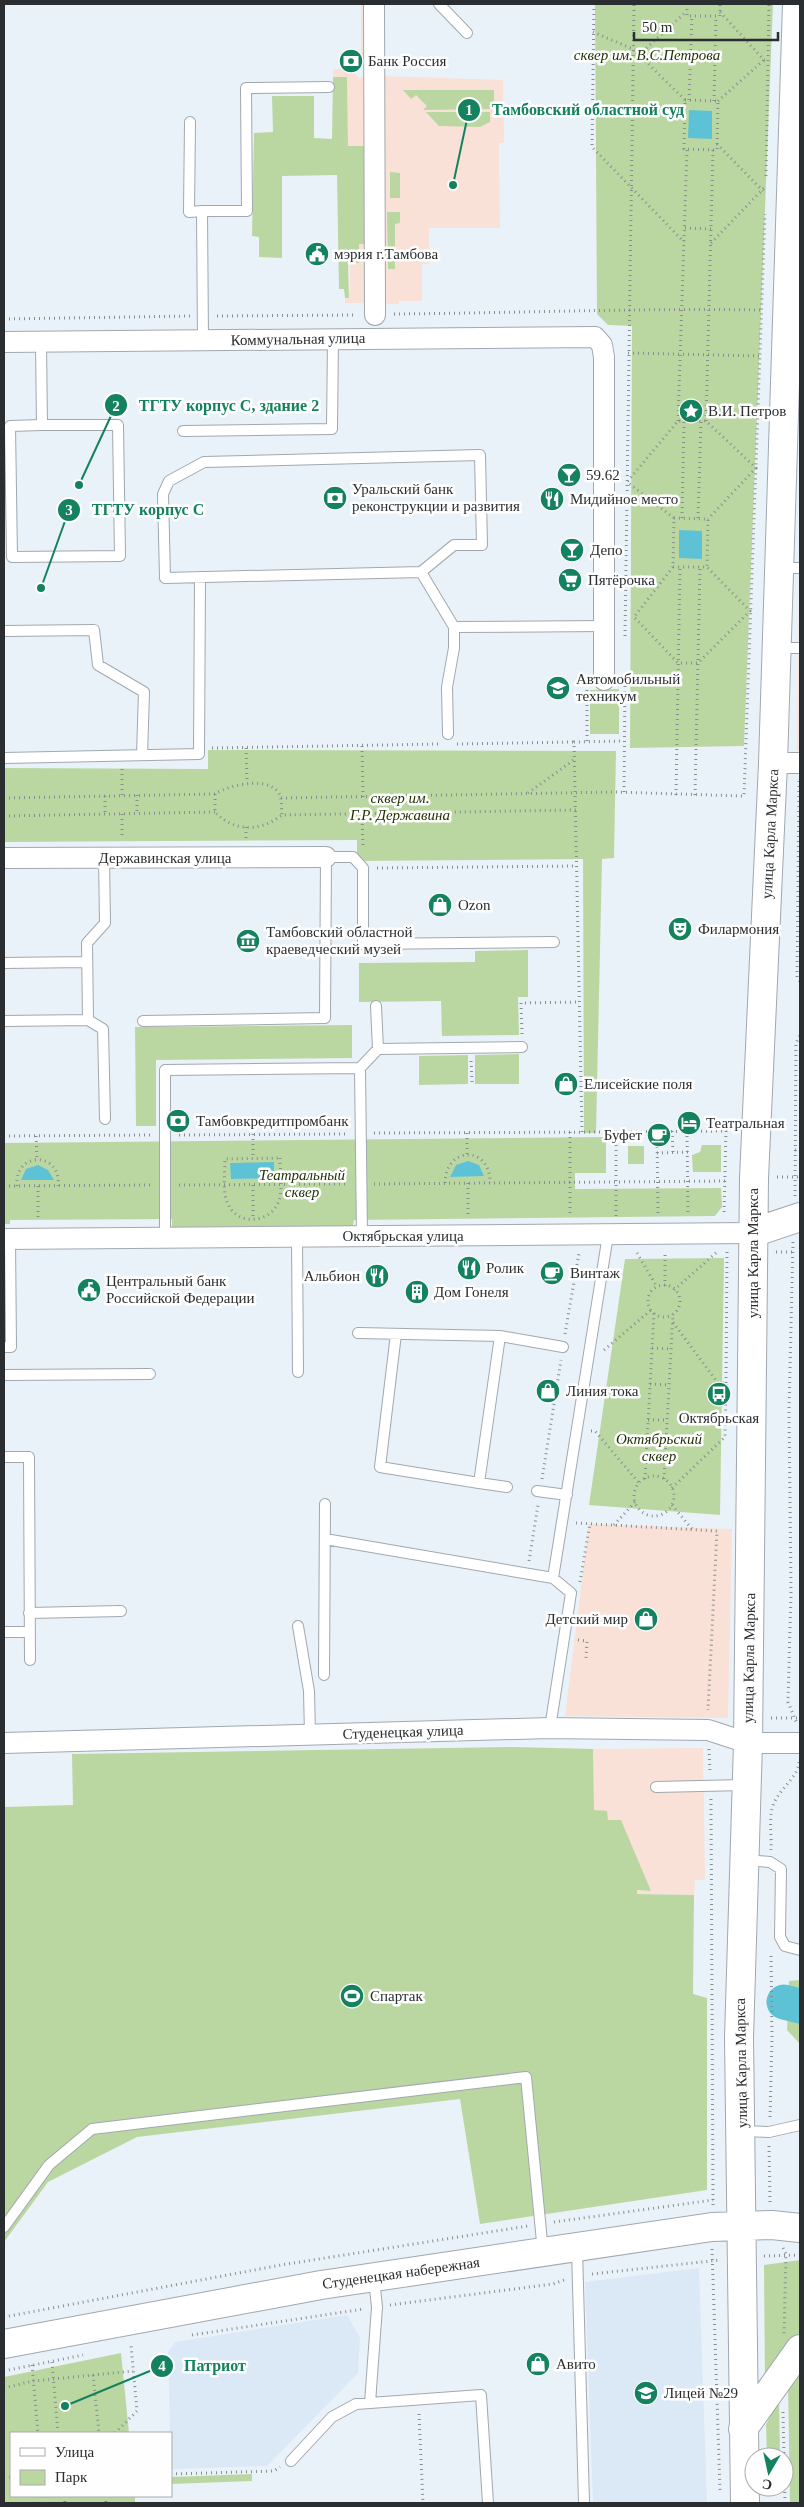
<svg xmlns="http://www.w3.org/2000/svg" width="804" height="2507" font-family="Georgia,serif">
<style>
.commercial{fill:#f9e1d7}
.built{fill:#dbe8f5}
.green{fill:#bbd7a1}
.water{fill:#5ec2d7}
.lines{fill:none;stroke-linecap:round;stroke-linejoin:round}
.river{stroke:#5ec2d7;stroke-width:35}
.lane-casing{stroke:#a1a8af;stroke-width:12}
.street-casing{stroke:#a1a8af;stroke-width:22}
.secondary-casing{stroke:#a1a8af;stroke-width:30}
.path{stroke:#888d91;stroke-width:3;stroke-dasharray:1 4;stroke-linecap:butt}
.lane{stroke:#fff;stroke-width:10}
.street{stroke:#fff;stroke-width:20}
.secondary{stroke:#fff;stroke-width:28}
.labels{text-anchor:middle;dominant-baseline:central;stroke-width:5;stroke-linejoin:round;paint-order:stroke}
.park-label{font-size:15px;font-style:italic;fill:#1c3000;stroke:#fefefe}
.poi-label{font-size:15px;fill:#2b2e30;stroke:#fefefe;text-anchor:start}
.street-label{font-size:15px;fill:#2b2e30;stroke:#fefefe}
.leader{fill:none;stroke:#14825e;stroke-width:2}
.callout-dot{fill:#14825e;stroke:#fefefe;stroke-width:2}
.mark-label{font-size:15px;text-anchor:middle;font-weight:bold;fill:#fff}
.callout-label{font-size:16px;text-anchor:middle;font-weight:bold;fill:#14825e;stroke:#fefefe;stroke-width:5;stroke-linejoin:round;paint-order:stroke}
</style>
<rect width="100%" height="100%" fill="#eaf2f9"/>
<path class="commercial" d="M361,4H382V76L503,80L504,143H499L500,228H429V264H422V301H399V304L345,303V298H349L350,288V263H359V244H371L369,146H348L347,77H333V69H350L360,79L370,70L361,58Z
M800,521V750H797Z
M589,1524L732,1529L728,1718L565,1716Z
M703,1748L705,1880H695L694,1895L637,1894V1890L651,1891L607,1820L594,1811L593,1749Z"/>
<path class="built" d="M699,2268L707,2503H593L585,2282Z
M347,2315L360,2338L358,2373L267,2466L171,2469L168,2352L175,2342Z"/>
<path class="green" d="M595,4H773L744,746L630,748L632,326L608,325L597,314Z
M333,77H347L348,146H370L371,244H359V263H348L349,298H345L344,289H339L337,175L282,176V258L259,257V237L252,236L254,133L273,132L272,96H314V138L332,139Z
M403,90H494V109L423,110L427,106L416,95L411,99Z
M426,112H490V122L480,127L439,126Z
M390,172L400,173V198H390Z
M387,212H400V223L395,224V269H388Z
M619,689V734H590V690Z
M208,750L616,751L614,858L602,859L596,1133H584L583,859L357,861V840L4,842V768L208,769Z
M528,950V997H518L519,1035L442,1036L441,1001L359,1002V963L475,962V951Z
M352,1025V1058L156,1060V1126H136L135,1027Z
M519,1054V1084H475V1055Z
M468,1055V1084L419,1085V1056Z
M606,1137V1173H575V1189L721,1188L722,1207L715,1216L354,1220L353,1226L172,1227V1219L10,1220V1224H4V1143Z
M702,1145H721V1172H693L692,1155L700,1152Z
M628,1146H644V1164H628Z
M724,1258L720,1515L589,1505L625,1259Z
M514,1747L593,1749L594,1810L607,1811L608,1820H621L651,1891L637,1890V1894L694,1895L693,1994L707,1998V2190L480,2224L460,2099L137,2137L48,2182L4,2242V1807L73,1805L72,1754Z
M800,1980V2044L787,2030L789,1981Z
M800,2260V2332L765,2387L764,2265Z
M121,2353L129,2433H11V2496H135V2503H4V2377Z
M800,2364V2503H790L788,2383Z
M779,2397L780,2457H767L766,2425Z
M252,2474V2481L171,2484V2477Z"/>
<path class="water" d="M689,110L712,111V139L688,138Z
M679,530L702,531V559L679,558Z
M468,1161L479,1165L484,1176L450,1177L456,1165Z
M274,1162V1178L231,1179L230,1163Z
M38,1165L48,1170L54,1180H21L26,1169Z"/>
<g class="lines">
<path class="river" d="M784,2002L800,2006"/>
<g class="lane-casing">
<path id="lane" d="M439,4L467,33
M190,122L189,212L202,211
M203,340L202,211H247L246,88L329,87
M41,342L42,425L10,426L12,557L120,556L118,425H42
M183,431L332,429L333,338
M480,455L482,545H454L421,572L165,578L163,494L169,481L204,462Z
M781,568H800
M421,572L454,627
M4,631L94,630L98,665L144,692L142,755
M779,648H800
M448,734L447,687L454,648V627L604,626
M4,758L199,754L200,577
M4,963L87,962
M376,1006L378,1049L522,1047
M88,1020L103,1029L105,1119
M4,1021L88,1020L87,943L105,923L104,858
M143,1021L325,1018L326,857H353L363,868V944L554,942
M297,1237L298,1372
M362,1237L360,1068L378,1049
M165,1239V1070L360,1068
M358,1333L500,1336L563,1347
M396,1334L380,1467L479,1483L500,1336
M4,1347H11L10,1239
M4,1375L150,1374
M4,1457H29L30,1660
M479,1483L507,1487
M537,1491L567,1495
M325,1539L553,1578L571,1593L550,1728
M553,1578L608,1235
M29,1613L121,1611
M298,1626L309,1691L310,1735
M4,1632H29
M324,1675L325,1504
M656,1787L745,1785
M745,1860L770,1862L781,1869L780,1937L785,1946L800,1950
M742,2131L769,2132L800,2125
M4,2227L49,2165L92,2129L526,2077L543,2252
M577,2249L584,2503
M370,2403L377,2307L374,2279
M291,2461L332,2417L356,2404L481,2395L488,2503"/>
</g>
<g class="street-casing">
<path id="street" d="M374,4L375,315
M4,342L595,337L602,345L604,357V680
M773,763H800
M4,858L326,857
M4,1239L752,1233
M4,1743L550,1728L708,1730L748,1743H800"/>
</g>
<g class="secondary-casing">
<path id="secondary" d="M752,1233L800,1217
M4,2344L321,2285L496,2259L712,2227L772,2225L800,2228
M743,2429L800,2349
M745,2503L739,2038L748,1743L754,1178L773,763L797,4"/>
</g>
<path class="path" d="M594,4L592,147L684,242
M687,4V16H720V4
M720,12L764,60L768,61
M593,32L633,49L685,100
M639,55L687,11
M685,100L718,101L717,150L684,149Z
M689,100L692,16
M714,101L716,16
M718,101L764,60
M717,144L763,191
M766,176L769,4
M685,228L711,229
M711,243L766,186
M394,314C517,313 640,308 763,310
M217,316L356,315
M4,319L191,316
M628,353L760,356
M678,421L687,149
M706,421L713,149
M674,518L627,482L678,421H706L756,468L708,519
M682,518L684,421
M698,518L701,422
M673,567L634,617L678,663H698L750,611L707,567H673L674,518L708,519L707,567
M625,636L634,4
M587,690V742
M457,744L574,742
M362,746L363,797
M212,748L439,744
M246,748L247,782
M122,769V796
M799,781L797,978L800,981
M624,792L625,682
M528,793L575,759
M215,794V812C234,832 260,832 282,815L576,810
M137,795V814
M676,795L680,567
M695,795L700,567
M105,796V815
M4,798L215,794C230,784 276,774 281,799C282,804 281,810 282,815
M281,798L614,792L744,796L765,214
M122,814V839
M362,814L363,846
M4,816L215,812
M246,827V839
M377,868L576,866
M522,1034L521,1003L579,1002
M471,1061L472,1082
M672,1131L673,1152
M687,1131L688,1216
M570,1132V1217
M582,1132L574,742L624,741
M616,1132L726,1131L724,1214
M657,1132L658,1216
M374,1133L616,1132V1217
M467,1133V1155
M253,1134V1159
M179,1135L348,1134
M4,1136L151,1135
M36,1136L37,1160
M795,1150H800
M657,1153L688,1152
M280,1158C280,1171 283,1189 279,1200C272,1223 238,1227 228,1204C222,1192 225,1173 225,1159Z
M777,1177H800
M445,1183C446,1145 491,1146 490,1183
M468,1183V1216
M374,1184L726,1181
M179,1185L348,1184
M253,1185V1218
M4,1186L150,1185
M17,1186C14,1151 62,1151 58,1186
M38,1186V1220
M795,1196L796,1043L800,1035
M793,1242L789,1410L791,1591L788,1702L797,1724
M776,1252H793
M637,1253L657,1287
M648 1301a16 16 0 1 1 32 0a16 16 0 1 1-32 0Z
M665,1286V1253
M674,1290L717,1252
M565,1334L579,1253
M652,1348L671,1349
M604,1350L651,1310
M726,1383L727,1252
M650,1384L669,1385
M648,1420H667
M591,1431H595L639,1483
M634 1496a20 20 0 1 1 40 0a20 20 0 1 1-40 0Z
M542,1479L561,1360
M645,1479L654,1313
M664,1479L673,1314
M672,1488L725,1437L726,1383H718L672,1321
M672,1505L692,1529
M576,1523L717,1531L708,1710
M614,1525L635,1502
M529,1561L538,1505
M580,1582L590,1523
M578,1640L587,1641L586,1659
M771,1718H800
M709,1749L710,1773
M711,1799L713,2205
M771,1850C772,1836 768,1815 774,1803C781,1787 799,1777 799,1760
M770,2117L772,2037L771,1953
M769,2146L770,2202
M554,2222L713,2200
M783,2248L786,2254L784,2334
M712,2249L720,2490
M764,2256L800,2255
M592,2274L720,2260
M390,2305L553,2284L564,2280
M4,2317L281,2265L528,2226
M192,2335L364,2309
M52,2362L58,2433
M32,2365L38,2433
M4,2371L83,2355
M93,2375L99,2433
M4,2388L33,2381L133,2371
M783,2412L785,2503
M419,2414L423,2503
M115,2433L137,2411L131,2345
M171,2474L274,2471L280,2467
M4,2478L11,2477
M36,2496H54
M64,2496L65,2503
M105,2496L106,2503"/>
<use href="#lane" class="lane"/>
<use href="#street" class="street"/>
<use href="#secondary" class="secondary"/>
</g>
<defs>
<g id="bank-disc" transform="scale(1.25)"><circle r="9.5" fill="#14825e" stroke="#fefefe"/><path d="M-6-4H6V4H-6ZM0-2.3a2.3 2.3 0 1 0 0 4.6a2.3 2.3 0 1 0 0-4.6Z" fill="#fff"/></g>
<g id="civic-disc" transform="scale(1.25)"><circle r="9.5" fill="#14825e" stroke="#fefefe"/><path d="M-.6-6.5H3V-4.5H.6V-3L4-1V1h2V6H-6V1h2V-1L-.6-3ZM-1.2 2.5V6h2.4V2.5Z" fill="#fff"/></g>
<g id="sight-disc" transform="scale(1.25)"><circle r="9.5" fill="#14825e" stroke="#fefefe"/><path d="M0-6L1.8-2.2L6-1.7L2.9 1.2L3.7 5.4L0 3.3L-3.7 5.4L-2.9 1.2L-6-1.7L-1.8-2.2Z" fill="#fff"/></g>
<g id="bar-disc" transform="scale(1.25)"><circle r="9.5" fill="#14825e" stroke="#fefefe"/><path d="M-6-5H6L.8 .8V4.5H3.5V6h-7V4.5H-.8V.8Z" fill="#fff"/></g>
<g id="restaurant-disc" transform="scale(1.25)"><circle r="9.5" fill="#14825e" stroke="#fefefe"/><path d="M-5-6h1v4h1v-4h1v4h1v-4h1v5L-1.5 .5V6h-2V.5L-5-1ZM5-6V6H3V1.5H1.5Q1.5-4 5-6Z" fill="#fff"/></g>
<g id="supermarket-disc" transform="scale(1.25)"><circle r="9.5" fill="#14825e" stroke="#fefefe"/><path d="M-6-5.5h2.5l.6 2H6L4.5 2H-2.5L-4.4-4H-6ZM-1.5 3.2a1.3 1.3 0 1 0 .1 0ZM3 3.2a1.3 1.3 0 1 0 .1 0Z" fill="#fff"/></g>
<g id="university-disc" transform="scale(1.25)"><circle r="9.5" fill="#14825e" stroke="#fefefe"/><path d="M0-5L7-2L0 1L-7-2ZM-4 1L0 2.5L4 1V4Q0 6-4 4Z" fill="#fff"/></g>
<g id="shop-disc" transform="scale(1.25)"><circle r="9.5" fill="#14825e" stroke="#fefefe"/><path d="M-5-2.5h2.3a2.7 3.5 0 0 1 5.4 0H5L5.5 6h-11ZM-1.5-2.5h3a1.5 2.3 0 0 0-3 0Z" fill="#fff"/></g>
<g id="theatre-disc" transform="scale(1.25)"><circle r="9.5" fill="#14825e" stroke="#fefefe"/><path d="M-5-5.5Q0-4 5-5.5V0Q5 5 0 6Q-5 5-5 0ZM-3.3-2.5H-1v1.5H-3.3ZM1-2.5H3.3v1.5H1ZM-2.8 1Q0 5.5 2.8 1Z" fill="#fff"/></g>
<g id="museum-disc" transform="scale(1.25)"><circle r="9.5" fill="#14825e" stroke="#fefefe"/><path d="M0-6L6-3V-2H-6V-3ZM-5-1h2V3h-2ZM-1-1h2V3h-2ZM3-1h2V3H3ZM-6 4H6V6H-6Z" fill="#fff"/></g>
<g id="hotel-disc" transform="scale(1.25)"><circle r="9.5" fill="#14825e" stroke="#fefefe"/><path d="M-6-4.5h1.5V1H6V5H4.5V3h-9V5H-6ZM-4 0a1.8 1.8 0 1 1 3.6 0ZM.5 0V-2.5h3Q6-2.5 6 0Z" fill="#fff"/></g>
<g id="cafe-disc" transform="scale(1.25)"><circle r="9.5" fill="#14825e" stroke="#fefefe"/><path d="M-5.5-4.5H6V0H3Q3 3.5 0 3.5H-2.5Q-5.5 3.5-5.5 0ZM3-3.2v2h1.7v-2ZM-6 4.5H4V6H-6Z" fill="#fff"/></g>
<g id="building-disc" transform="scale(1.25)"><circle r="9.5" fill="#14825e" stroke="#fefefe"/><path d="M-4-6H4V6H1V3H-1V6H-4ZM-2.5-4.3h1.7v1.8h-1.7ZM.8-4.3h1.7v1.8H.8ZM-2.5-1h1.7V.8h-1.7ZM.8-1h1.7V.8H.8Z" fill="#fff"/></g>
<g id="bus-disc" transform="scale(1.25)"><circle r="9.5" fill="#14825e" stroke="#fefefe"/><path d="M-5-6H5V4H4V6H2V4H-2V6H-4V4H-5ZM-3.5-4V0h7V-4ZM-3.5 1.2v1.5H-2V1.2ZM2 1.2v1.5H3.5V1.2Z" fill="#fff"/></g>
<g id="stadium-disc" transform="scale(1.25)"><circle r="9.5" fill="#14825e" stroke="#fefefe"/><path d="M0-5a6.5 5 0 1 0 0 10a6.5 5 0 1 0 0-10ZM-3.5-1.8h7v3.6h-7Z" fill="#fff"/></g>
<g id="school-disc" transform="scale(1.25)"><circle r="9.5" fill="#14825e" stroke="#fefefe"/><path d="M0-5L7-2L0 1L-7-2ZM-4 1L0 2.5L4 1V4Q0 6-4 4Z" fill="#fff"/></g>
</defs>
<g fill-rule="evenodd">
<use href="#bank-disc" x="351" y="61"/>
<use href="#civic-disc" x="317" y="254"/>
<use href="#sight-disc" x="691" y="411"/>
<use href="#bar-disc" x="569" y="475"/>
<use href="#bank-disc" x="335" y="498"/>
<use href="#restaurant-disc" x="552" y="499"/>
<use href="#bar-disc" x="572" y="550"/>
<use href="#supermarket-disc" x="570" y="580"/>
<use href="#university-disc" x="558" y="688"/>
<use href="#shop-disc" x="440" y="905"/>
<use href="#theatre-disc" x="680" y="929"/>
<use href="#museum-disc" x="248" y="941"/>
<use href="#shop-disc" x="566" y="1084"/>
<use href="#bank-disc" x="178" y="1121"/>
<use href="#hotel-disc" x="689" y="1123"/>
<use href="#cafe-disc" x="659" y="1135"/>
<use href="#restaurant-disc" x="469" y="1268"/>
<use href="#cafe-disc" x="552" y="1273"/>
<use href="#restaurant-disc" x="377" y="1276"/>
<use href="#civic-disc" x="89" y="1290"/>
<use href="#building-disc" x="417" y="1292"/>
<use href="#shop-disc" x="548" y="1391"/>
<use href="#bus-disc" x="719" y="1394"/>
<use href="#shop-disc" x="646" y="1619"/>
<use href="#stadium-disc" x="352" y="1996"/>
<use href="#shop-disc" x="538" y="2364"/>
<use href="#school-disc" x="646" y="2393"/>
</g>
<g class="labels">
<g class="park-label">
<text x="647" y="55">сквер им. В.С.Петрова</text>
<text x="400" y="798">сквер им.<tspan x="400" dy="17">Г.Р. Державина</tspan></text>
<text x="302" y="1175">Театральный<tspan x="302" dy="17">сквер</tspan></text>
<text x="659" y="1439">Октябрьский<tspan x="659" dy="17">сквер</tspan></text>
</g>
<g class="poi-label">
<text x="368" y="61">Банк Россия</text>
<text x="334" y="254">мэрия г.Тамбова</text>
<text x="708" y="411">В.И. Петров</text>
<text x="586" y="475">59.62</text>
<text x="352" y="489">Уральский банк<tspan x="352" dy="17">реконструкции и развития</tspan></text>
<text x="570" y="499">Мидийное место</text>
<text x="590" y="550">Депо</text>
<text x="588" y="580">Пятёрочка</text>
<text x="576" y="679">Автомобильный<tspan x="576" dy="17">техникум</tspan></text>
<text x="458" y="905">Ozon</text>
<text x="698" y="929">Филармония</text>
<text x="266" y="932">Тамбовский областной<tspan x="266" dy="17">краеведческий музей</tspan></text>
<text x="584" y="1084">Елисейские поля</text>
<text x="196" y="1121">Тамбовкредитпромбанк</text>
<text x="706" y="1123">Театральная</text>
<text x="642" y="1135" text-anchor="end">Буфет</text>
<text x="486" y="1268">Ролик</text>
<text x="570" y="1273">Винтаж</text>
<text x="360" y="1276" text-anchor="end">Альбион</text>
<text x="106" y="1281">Центральный банк<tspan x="106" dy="17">Российской Федерации</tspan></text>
<text x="434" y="1292">Дом Гонеля</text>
<text x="566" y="1391">Линия тока</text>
<text x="719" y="1418" text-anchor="middle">Октябрьская</text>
<text x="628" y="1619" text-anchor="end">Детский мир</text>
<text x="370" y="1996">Спартак</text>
<text x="556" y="2364">Авито</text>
<text x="664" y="2393">Лицей №29</text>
</g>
<g class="street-label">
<text transform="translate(298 339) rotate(-1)">Коммунальная улица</text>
<text transform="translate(770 834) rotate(-87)">улица Карла Маркса</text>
<text x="165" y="858">Державинская улица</text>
<text x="403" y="1236">Октябрьская улица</text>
<text transform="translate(753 1253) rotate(-90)">улица Карла Маркса</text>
<text transform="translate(749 1658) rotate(-89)">улица Карла Маркса</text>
<text transform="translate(403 1732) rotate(-2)">Студенецкая улица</text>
<text transform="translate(741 2063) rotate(-91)">улица Карла Маркса</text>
<text transform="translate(401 2273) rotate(-8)">Студенецкая набережная</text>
</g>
</g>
<path class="leader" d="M453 185L469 110M79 485L116 405M41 588L69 510M65 2406L162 2366"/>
<g class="callout-dot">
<circle cx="453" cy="185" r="5"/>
<circle cx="79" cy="485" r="5"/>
<circle cx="41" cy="588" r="5"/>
<circle cx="65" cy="2406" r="5"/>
<circle cx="469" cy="110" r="12"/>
<circle cx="116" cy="405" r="12"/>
<circle cx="69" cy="510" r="12"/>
<circle cx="162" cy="2366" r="12"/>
</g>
<g class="mark-label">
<text x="469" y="115">1</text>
<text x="116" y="411">2</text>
<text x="69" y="515">3</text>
<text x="162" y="2371">4</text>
</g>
<g class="callout-label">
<text x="588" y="115">Тамбовский областной суд</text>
<text x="229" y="411">ТГТУ корпус С, здание 2</text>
<text x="148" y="515">ТГТУ корпус С</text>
<text x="215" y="2371">Патриот</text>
</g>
<rect width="804" height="2507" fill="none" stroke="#2b2e30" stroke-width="10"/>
<rect x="10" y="2432" width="162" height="65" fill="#fefefe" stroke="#aaabac"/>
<rect x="20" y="2448" width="25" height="8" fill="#ffffff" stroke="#aaabac"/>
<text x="55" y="2457" font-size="15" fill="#2b2e30">Улица</text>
<rect x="20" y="2470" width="25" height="15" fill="#bbd7a1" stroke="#aaabac"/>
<text x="55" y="2482" font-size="15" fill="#2b2e30">Парк</text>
<g transform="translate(769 2472) rotate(189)"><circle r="24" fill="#fefefe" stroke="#aaabac"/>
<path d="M0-4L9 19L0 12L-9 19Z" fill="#14825e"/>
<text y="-8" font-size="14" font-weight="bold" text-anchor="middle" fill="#2b2e30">С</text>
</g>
<path d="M634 32v8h144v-8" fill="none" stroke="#2b2e30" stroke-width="2.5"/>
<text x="642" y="32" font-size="15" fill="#2b2e30" stroke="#fefefe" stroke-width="4" paint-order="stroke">50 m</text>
</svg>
